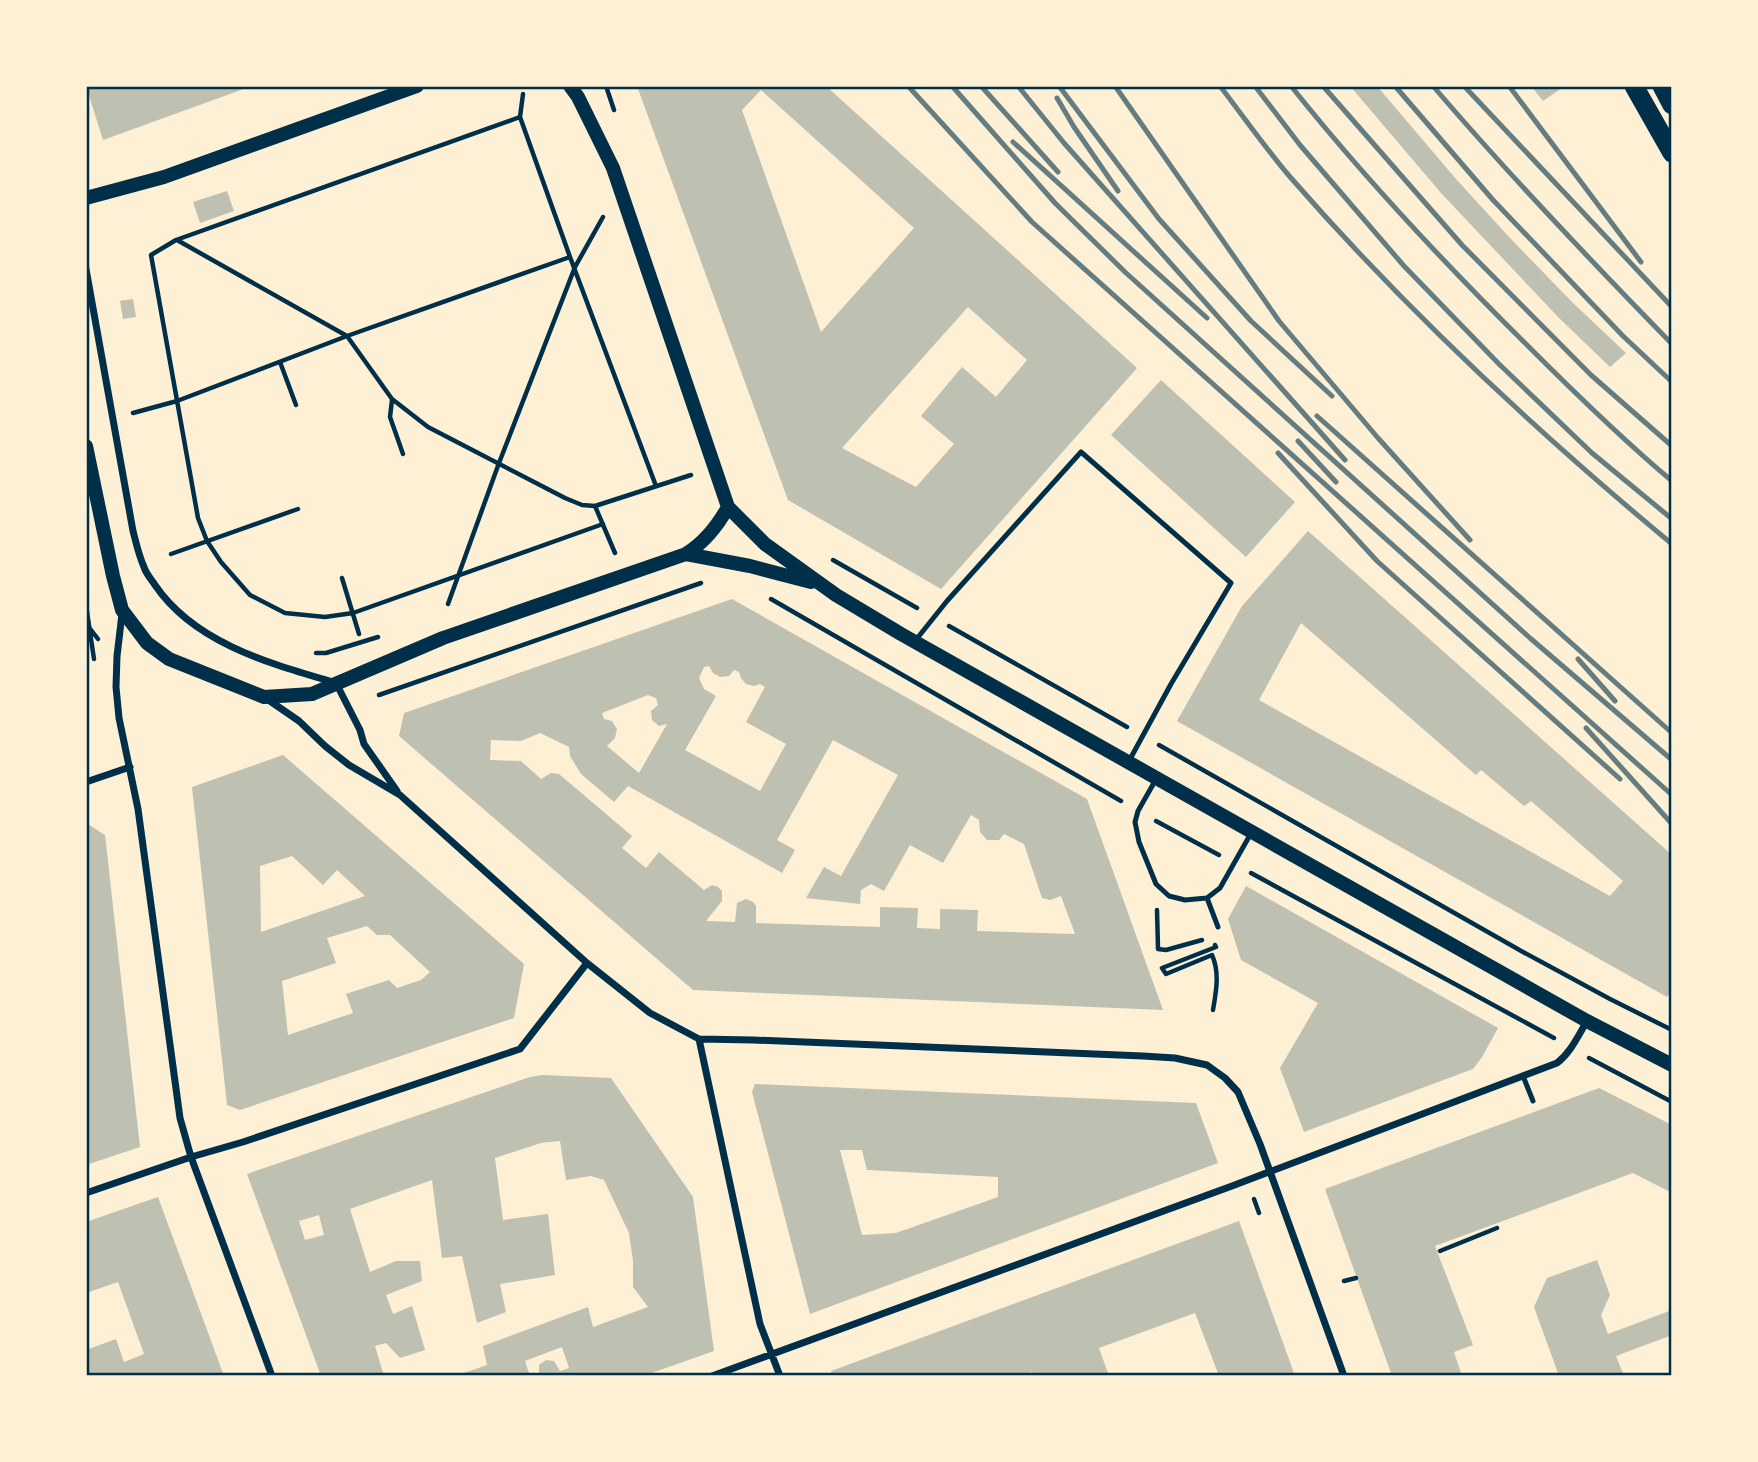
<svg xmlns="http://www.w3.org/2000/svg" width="1758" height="1462" font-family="'Work Sans',sans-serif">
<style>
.building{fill:#bec0b2;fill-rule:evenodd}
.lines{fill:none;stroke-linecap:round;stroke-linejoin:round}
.path{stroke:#003049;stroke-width:4.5}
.service{stroke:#003049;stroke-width:5}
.minor{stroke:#003049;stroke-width:7}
.secondary{stroke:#003049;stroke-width:14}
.trunk{stroke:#003049;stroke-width:19}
.rail{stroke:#657d81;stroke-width:5}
.neatline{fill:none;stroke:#003049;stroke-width:2.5}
</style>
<rect width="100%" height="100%" fill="#fdf0d5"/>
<path class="building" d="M86,86H252L103,140Z
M637,86H826L1137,368L941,589L788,500ZM761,90L914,228L821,332L742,110ZM968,307L1027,360L996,397L962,367L921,416L954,444L916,487L842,448Z
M1350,86H1377L1456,179L1510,238L1572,302L1626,353L1610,367L1558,317L1441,193Z
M1531,86H1565L1543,101Z
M227,191L234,211L200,223L193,202Z
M133,299L136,317L123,319L120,301Z
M1161,380L1295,502L1246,557L1111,435Z
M1308,531L1672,855V991L1667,997L1177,721L1242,606ZM1301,623L1476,775L1481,770L1524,806L1531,801L1623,881L1610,896L1259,700Z
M732,599L1087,799L1163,1010L693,990L399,736L404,713ZM709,666L713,673L720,677L729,676L734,670L739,672L741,678L746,684L754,686L760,684L765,687L746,722L786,744L760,791L685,750L716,696L704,689L699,678L704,667ZM648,695L656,698L658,705L651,711L652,720L659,726L667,724L639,773L607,746L615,738L617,729L612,721L604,719L602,713ZM540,733L569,747L570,756L581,774L614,802L628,786L782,873L795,850L777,840L833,740L898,775L841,876L824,867L806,898L860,904L861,890L871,884L884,891L910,845L943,863L971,815L979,820L980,832L987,840H999L1004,834L1024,844L1042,898L1050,900L1061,896L1075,934L977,931L978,910L940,909V929L917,928L918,908L880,907V927L756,923V906L753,902L746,899L737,903L735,922L706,921L722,901V891L718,887L712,885L704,890L659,852L646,868L622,848L632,836L559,774L551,773L541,779L521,761L490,760L491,740L521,741Z
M283,755L524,964L514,1018L240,1110L227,1105L192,787ZM292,856L323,885L337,870L365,896L261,932L260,866ZM367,926L377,935H390L430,972L421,980L397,988L389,980L346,994L353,1013L288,1035L282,981L336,963L327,938Z
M86,823L105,835L140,1147L86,1165Z
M1246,886L1498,1028L1482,1057L1473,1069L1304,1132L1280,1068L1318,1003L1241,960L1228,919Z
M542,1075L611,1078L693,1197L714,1351L643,1376H539V1365L546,1360L554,1361L560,1371L569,1368L562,1347L525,1361L530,1376H455L487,1365L483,1346L588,1307L593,1327L648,1307L633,1287V1261L629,1233L604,1180L591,1176L566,1180L560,1141L541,1143L495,1158L503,1220L548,1214L555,1275L500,1284L506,1312L477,1323L462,1256L442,1258L432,1180L350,1209L370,1272L396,1261H420L422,1281L386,1295L393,1314L412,1306L425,1350L400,1358L386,1343L375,1346L384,1376H321L247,1174L530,1077ZM319,1215L324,1235L305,1240L299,1221Z
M755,1084L1196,1103L1218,1163L810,1314L752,1092ZM840,1150H862L867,1170L998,1177V1197L896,1233L862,1235Z
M1599,1088L1672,1125V1193L1633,1173L1435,1246L1473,1345L1454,1352L1462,1376H1392L1325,1189Z
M158,1197L224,1376H86V1350L116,1339L124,1362L144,1354L118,1282L86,1293V1222Z
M1239,1221L1295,1376H1219L1195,1313L1099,1348L1109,1376H1034L1032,1372L1022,1376H833L831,1371Z
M1597,1260L1610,1295L1601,1315L1608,1334L1672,1310V1335L1616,1356L1624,1376H1559L1534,1307L1547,1278Z"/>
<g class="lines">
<path class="path" d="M606,86L614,110
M523,94L520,117L570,257L656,486
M520,117L176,240L151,255L198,518L207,541L221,562L250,595L285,613L325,617L353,613L603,524
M177,240L347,336L392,399L428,427L565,498L582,505L595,506L691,475
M280,362L296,405
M392,400L390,417L403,454
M133,413L177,401L347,336L570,257
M595,506L615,553
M171,554L298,509
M833,560L917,608
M342,578L359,634
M771,599L1121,801
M448,604L499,463L575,267L603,217
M86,605L94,659
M88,626L98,639
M949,626L1127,727
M316,653H326L378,637
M379,695L701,583
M1159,745L1523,952L1610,999L1672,1030
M1156,821L1219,855
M1251,873L1554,1038
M1157,910L1158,949L1166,950L1202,940
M1213,1010C1216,992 1220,973 1212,955L1166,974L1162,968L1216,947L1215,945
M1589,1058L1672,1102
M1254,1199L1259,1213
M1440,1251L1497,1228
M1344,1281L1356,1278"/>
<path class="service" d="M915,641L947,601L1081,452L1231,583L1171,684L1129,761
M1155,781L1138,811L1135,822L1139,842L1156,884L1169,896L1185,900L1207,898L1220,888L1250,835
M1207,898L1218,927
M1523,1076L1533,1101"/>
<path class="minor" d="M86,269L133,531C136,543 139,556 144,567C146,574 152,580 155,585C195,644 272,664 336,683L360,730L364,744L397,791
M122,614L117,656L116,687L119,718L138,809L180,1118L191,1157L272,1376
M267,699L299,721L325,746L349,765L400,795L587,963L650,1013L699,1039L753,1040L1143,1056L1175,1058L1207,1065L1225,1078L1238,1092L1260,1144L1344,1376
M86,782L130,767
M699,1039L760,1324L780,1376
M86,1193L191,1157L243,1142L520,1049L587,963
M712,1376L1232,1186L1557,1063C1571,1052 1578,1036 1587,1021"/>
<path class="secondary" d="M570,86L578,97L613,168L728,507L765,544L836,595L901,634L1587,1021L1672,1065
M86,198L164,177L417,86
M86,446L113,576L122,610L147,643L169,659L264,697L312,694L443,638L686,554C705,542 717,527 728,507
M686,554L750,566L811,582"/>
<path class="trunk" d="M1634,86L1672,153
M1662,86L1672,105"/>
<path class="rail" d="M908,86L1032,222L1672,795
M952,86L1055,203L1125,272L1530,638L1672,760
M981,86L1058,172
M1018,86L1064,143L1345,460
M1059,86L1159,219L1251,321L1332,396
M1115,86L1279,321L1378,438L1470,540
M1220,86C1243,116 1266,149 1291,178C1407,311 1537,432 1672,544
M1255,86L1300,145L1404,266L1499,364L1592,453L1672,519
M1291,86C1365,179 1447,266 1532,350C1577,395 1623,440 1672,481
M1323,86L1462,245L1591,375L1672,446
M1395,86L1493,200L1623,336L1672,382
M1433,86C1509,175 1590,260 1672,344
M1464,86L1672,307
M1509,86L1641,262
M1057,98L1074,127L1118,191
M1013,142L1207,318
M1317,416L1672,733
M1298,441L1336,482
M1278,453L1377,561L1620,779
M1578,659L1615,701
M1586,728L1672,824"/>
</g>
<rect width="1758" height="1462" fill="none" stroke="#fdf0d5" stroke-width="175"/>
<rect x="88" y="88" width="1582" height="1286" class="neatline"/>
</svg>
